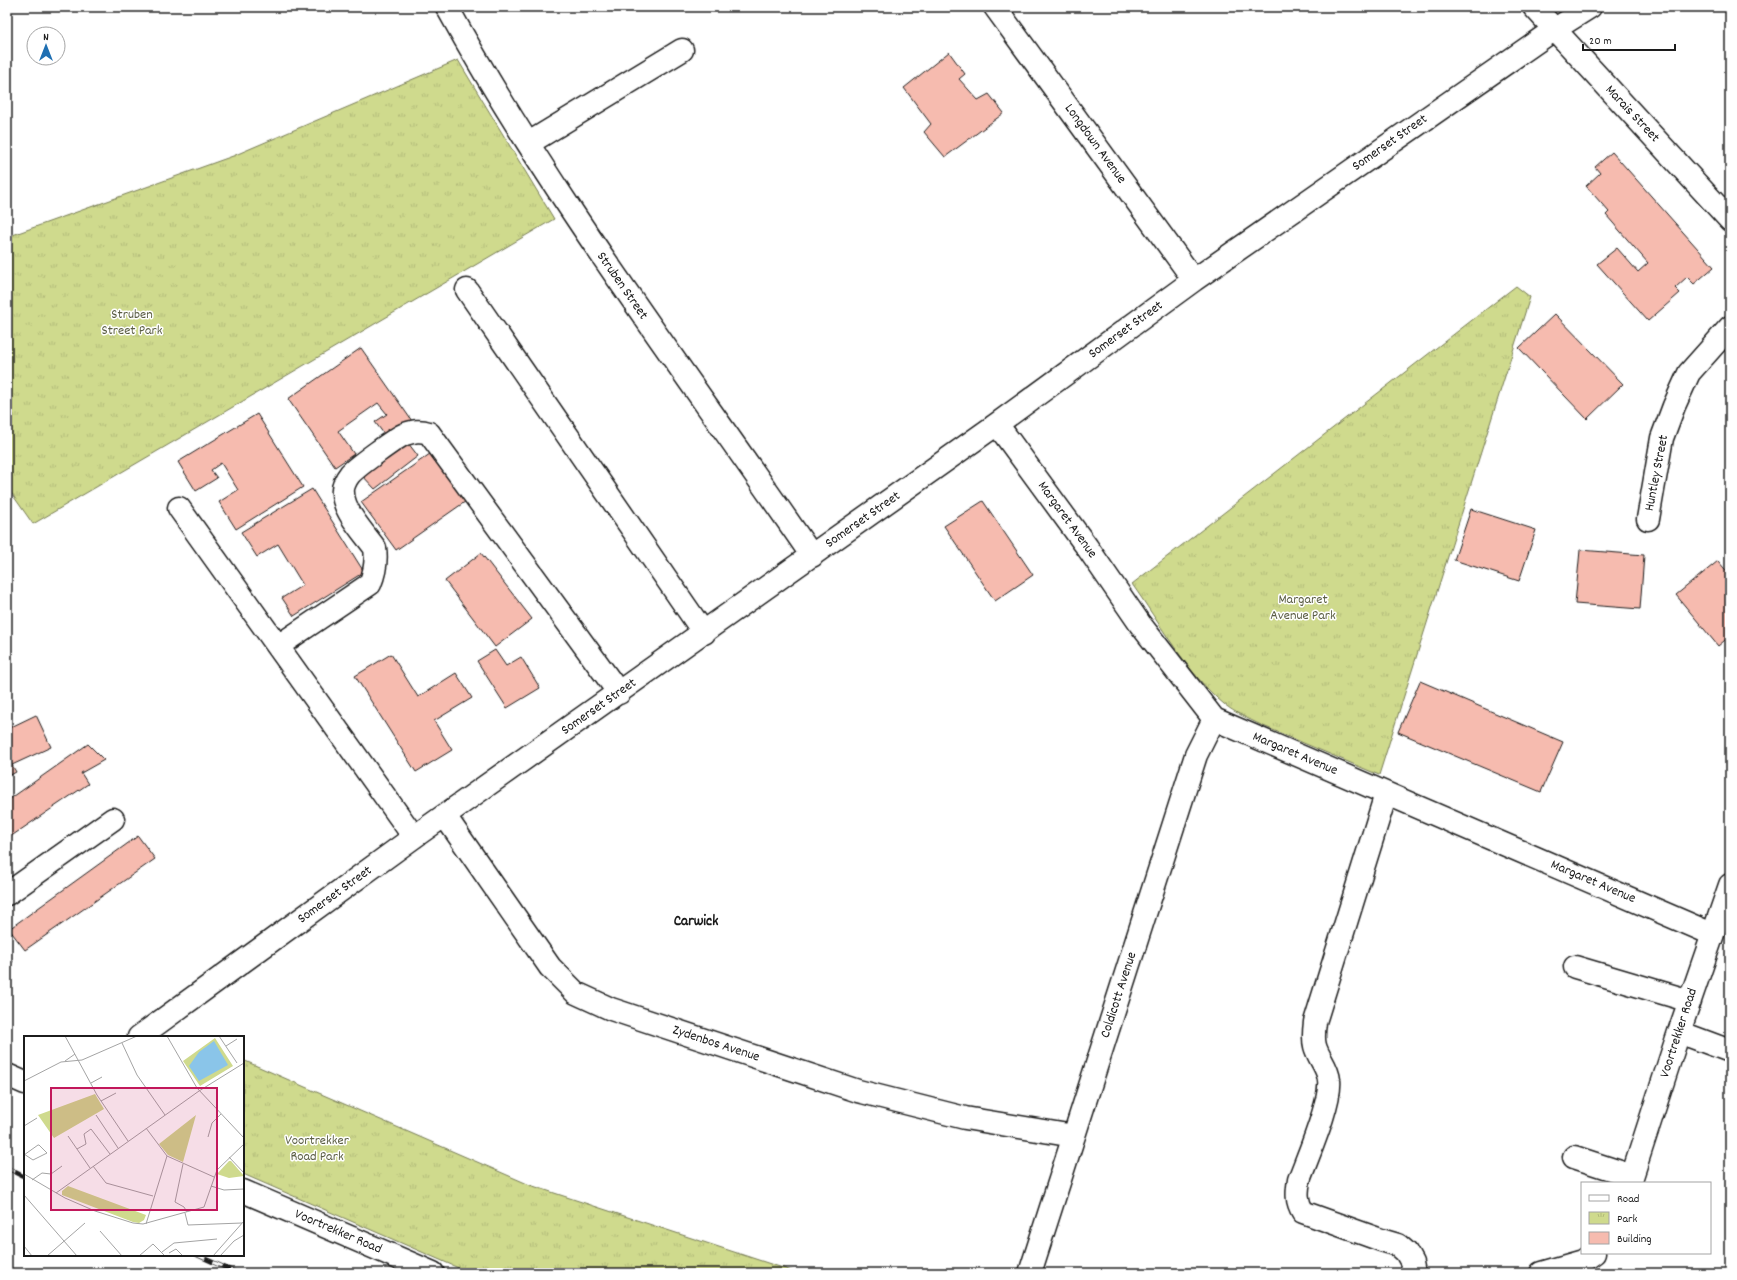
<svg xmlns="http://www.w3.org/2000/svg" width="1737" height="1280" font-family="Dekko,sans-serif">
<style>
.park{fill:url(#park-tufts);stroke:#767b54}
.building{fill:#f6bbaf;stroke:#1c1c1c}
.lines{fill:none;stroke-linecap:round;stroke-linejoin:round}
.minor-casing{stroke:#1c1c1c;stroke-width:25}
.minor{stroke:#fff;stroke-width:22}
.rail-casing{stroke:#1c1c1c;stroke-width:4.5}
.rail{stroke:#fff;stroke-width:3;stroke-dasharray:9;stroke-linecap:butt}
.labels{text-anchor:middle;dominant-baseline:central;stroke-width:3;stroke-linejoin:round;paint-order:stroke}
.street-label{font-size:14px;fill:#1c1c1c;stroke:#fff}
.park-label{font-size:14px;fill:#5b5e44;stroke:#fff}
.neighbourhood-label{font-size:15px;font-weight:bold;fill:#1c1c1c;stroke:#fff}
.inset-road{fill:none;stroke:#a4a4a4;stroke-width:1}
.view{fill:#c2185b;fill-opacity:0.15;stroke:#c2185b;stroke-width:2}
.inset-edge{fill:none;stroke:#1c1c1c;stroke-width:2}
</style>
<defs>
<pattern id="park-tufts" width="24" height="20" patternUnits="userSpaceOnUse"><rect width="24" height="20" fill="#cfda8d"/><path d="M3 7l-1-3M5 7V3M7 7l1-3M15 17l-1-3M17 17v-4M19 17l1-3" fill="none" stroke="#b1ba79"/></pattern>
</defs>
<rect width="100%" height="100%" fill="#fff"/>
<filter id="ink" filterUnits="userSpaceOnUse"><feTurbulence type="fractalNoise" baseFrequency=".025" numOctaves="2"/><feDisplacementMap in="SourceGraphic" scale="8" xChannelSelector="R" yChannelSelector="G"/><feConvolveMatrix kernelMatrix="1 2 1 2 8 2 1 2 1" color-interpolation-filters="sRGB"/></filter>
<g filter="url(#ink)">
<path class="park" d="M458,60L554,219L33,524L7,487V237L233,156Z
M1516,286L1530,297L1379,775L1261,725C1249,719 1235,713 1224,704C1188,675 1159,622 1132,584Z
M243,1060L530,1185L798,1273H470L243,1174Z"/>
<path class="building" d="M949,52L965,74L959,79L978,100L989,94L1004,113L945,157L924,132L931,124L904,88Z
M1612,152L1714,267L1694,284L1687,277L1675,288L1680,293L1648,321L1597,264L1617,248L1638,272L1648,263L1606,215L1609,212L1586,186L1600,173L1595,167Z
M1555,314L1623,384L1587,419L1519,348Z
M361,348L412,421L387,438L375,422L387,414L378,403L338,431L354,454L335,467L288,399Z
M257,414L303,487L236,529L219,502L238,490L221,463L211,470L217,478L196,491L178,462Z
M405,439L418,456L375,489L360,473Z
M437,449L472,497L396,550L361,502Z
M312,489L364,572L294,616L282,598L303,585L278,544L257,557L241,532Z
M983,501L1033,575L995,601L944,526Z
M1471,509L1536,530L1519,581L1454,560Z
M1580,550L1644,555L1640,609L1575,604Z
M481,553L532,619L495,647L445,581Z
M1718,561L1730,575V636L1718,646L1676,595Z
M495,650L506,666L521,657L540,688L507,708L477,661Z
M391,654L418,697L456,673L472,698L434,721L452,750L416,772L355,676Z
M1420,681L1563,742L1541,792L1398,732Z
M36,715L51,747L12,765L16,772L7,777V729Z
M88,744L104,760L81,773L88,784L7,839V801Z
M138,836L155,859L25,950L9,929Z
M7,958L13,961L7,971Z"/>
<g class="lines">
<g class="minor-casing">
<path id="minor" d="M447,7C553,200 688,375 812,556
M995,7L1194,280
M1534,7L1730,220
M529,143L682,50
M467,290L704,633
M997,424L1087,547L1140,624L1214,719L1712,934
M179,508L414,837
M1648,519L1662,438L1674,406L1689,373L1730,327
M278,646L370,584C375,572 377,562 375,548C365,534 343,511 343,493C342,487 346,479 350,474C356,467 397,437 405,434C414,431 420,430 429,433L619,693
M1386,794L1315,1022C1314,1030 1313,1039 1315,1046C1318,1058 1328,1067 1329,1080C1332,1101 1307,1158 1299,1180C1297,1192 1296,1201 1303,1212L1381,1240L1398,1245L1406,1252L1412,1263L1414,1273
M445,816L550,967L576,993L611,1009L858,1091L965,1118L1074,1136
M7,894L113,819
M1575,967L1690,1001
M1679,1032L1730,1051
M139,1037L414,837L997,424L1194,280L1555,29L1590,7
M7,1075L25,1083
M1574,1157L1632,1176
M1630,1183L1679,1032L1730,885
M243,1191L433,1273
M1030,1273L1196,755L1214,719
M1541,1273L1583,1261L1594,1253"/>
</g>
<use href="#minor" class="minor"/>
<g class="rail-casing">
<path id="rail" d="M7,1168L25,1177
M197,1255L237,1273"/>
</g>
<use href="#rail" class="rail"/>
</g>
</g>
<g class="labels">
<g class="street-label">
<text transform="translate(1632 114) rotate(47)">Marais Street</text>
<text transform="translate(1390 143) rotate(-35)">Somerset Street</text>
<text transform="translate(1095 144) rotate(54)">Longdown Avenue</text>
<text transform="translate(622 286) rotate(55)">Struben Street</text>
<text transform="translate(1126 330) rotate(-36)">Somerset Street</text>
<text transform="translate(1657 473) rotate(-79)">Huntley Street</text>
<text transform="translate(863 520) rotate(-35)">Somerset Street</text>
<text transform="translate(1067 520) rotate(54)">Margaret Avenue</text>
<text transform="translate(599 707) rotate(-35)">Somerset Street</text>
<text transform="translate(1295 754) rotate(23)">Margaret Avenue</text>
<text transform="translate(1593 882) rotate(23)">Margaret Avenue</text>
<text transform="translate(335 895) rotate(-36)">Somerset Street</text>
<text transform="translate(1119 995) rotate(-72)">Coldicott Avenue</text>
<text transform="translate(1679 1033) rotate(-72)">Voortrekker Road</text>
<text transform="translate(716 1044) rotate(18)">Zydenbos Avenue</text>
<text transform="translate(338 1232) rotate(23)">Voortrekker Road</text>
</g>
<g class="park-label">
<text x="132" y="315">Struben<tspan x="132" dy="16">Street Park</tspan></text>
<text x="1303" y="600">Margaret<tspan x="1303" dy="16">Avenue Park</tspan></text>
<text x="317" y="1141">Voortrekker<tspan x="317" dy="16">Road Park</tspan></text>
</g>
<g class="neighbourhood-label">
<text x="696" y="922">Carwick</text>
</g>
</g>
<g transform="translate(24 1036)">
<rect width="220" height="220" fill="#fff"/>
<path d="M191,2L209,30L176,50L159,25ZM71,58L80,73L30,102L14,79ZM172,79L159,126L144,119L135,108ZM205,125H207L220,140L205,142L193,138ZM44,150L122,179L120,184L115,187L109,186L38,159V155Z" fill="#cfda8d"/>
<path d="M190,5L204,29L175,45L165,30L175,16Z" fill="#8ac5e9"/>
<path class="inset-road" d="M41,0L73,59L104,105M143,0L173,52L220,102M195,0L213,27M98,7L113,39L141,79M202,10L213,3M41,25L51,18M0,45L37,26L58,24L113,0M67,47L78,41M77,65L92,57M72,79L94,112M0,90L13,82M122,92L143,120L190,141M44,100L66,132M184,101L188,87L197,78M53,113L62,108L60,98L67,93L86,118M0,119L14,109H15L23,117L9,124L0,118M205,121L220,137M159,128L151,166L160,171L163,176M69,130L82,147L129,160M0,138L41,162L71,175L109,187L119,188L180,171L193,134L220,108M8,144L18,137L27,138L38,130M187,150L200,154L220,153M32,157L175,55L220,27M0,159L53,220M161,177L164,189L218,187M122,188L143,120M76,195L98,220M0,210L8,220M138,216L150,207L193,203M145,217L152,213L159,220M23,220L61,187M115,220L129,208L141,220M189,220L220,185M196,220L210,205L220,199"/>
<path class="view" d="M27,52H193V174H27Z"/>
<rect width="220" height="220" class="inset-edge"/>
</g>
<rect width="1737" height="1280" fill="none" stroke="#fff" stroke-width="24"/>
<rect x="12" y="12" width="1713" height="1256" fill="none" stroke="#1c1c1c" stroke-width="1.5" filter="url(#ink)"/>
<rect x="1581" y="1182" width="130" height="72" fill="#ffffff" stroke="#a4a4a4"/>
<rect x="1589" y="1195" width="20" height="6" fill="#ffffff" stroke="#a4a4a4"/>
<text x="1617" y="1202" font-size="12" fill="#1c1c1c">Road</text>
<rect x="1589" y="1212" width="20" height="12" fill="url(#park-tufts)" stroke="#a4a4a4"/>
<text x="1617" y="1222" font-size="12" fill="#1c1c1c">Park</text>
<rect x="1589" y="1232" width="20" height="12" fill="#f6bbaf" stroke="#a4a4a4"/>
<text x="1617" y="1242" font-size="12" fill="#1c1c1c">Building</text>
<g transform="translate(46 46)"><circle r="19" fill="#ffffff" stroke="#a4a4a4"/>
<path d="M0-3L7 15L0 10L-7 15Z" fill="#1f6fb2"/>
<text y="-6" font-size="11" font-weight="bold" text-anchor="middle" fill="#1c1c1c">N</text>
</g>
<path d="M1583 44v6h92v-6" fill="none" stroke="#1c1c1c" stroke-width="2"/>
<text x="1589" y="44" font-size="12" fill="#1c1c1c" stroke="#ffffff" stroke-width="3" paint-order="stroke">20 m</text>
</svg>
